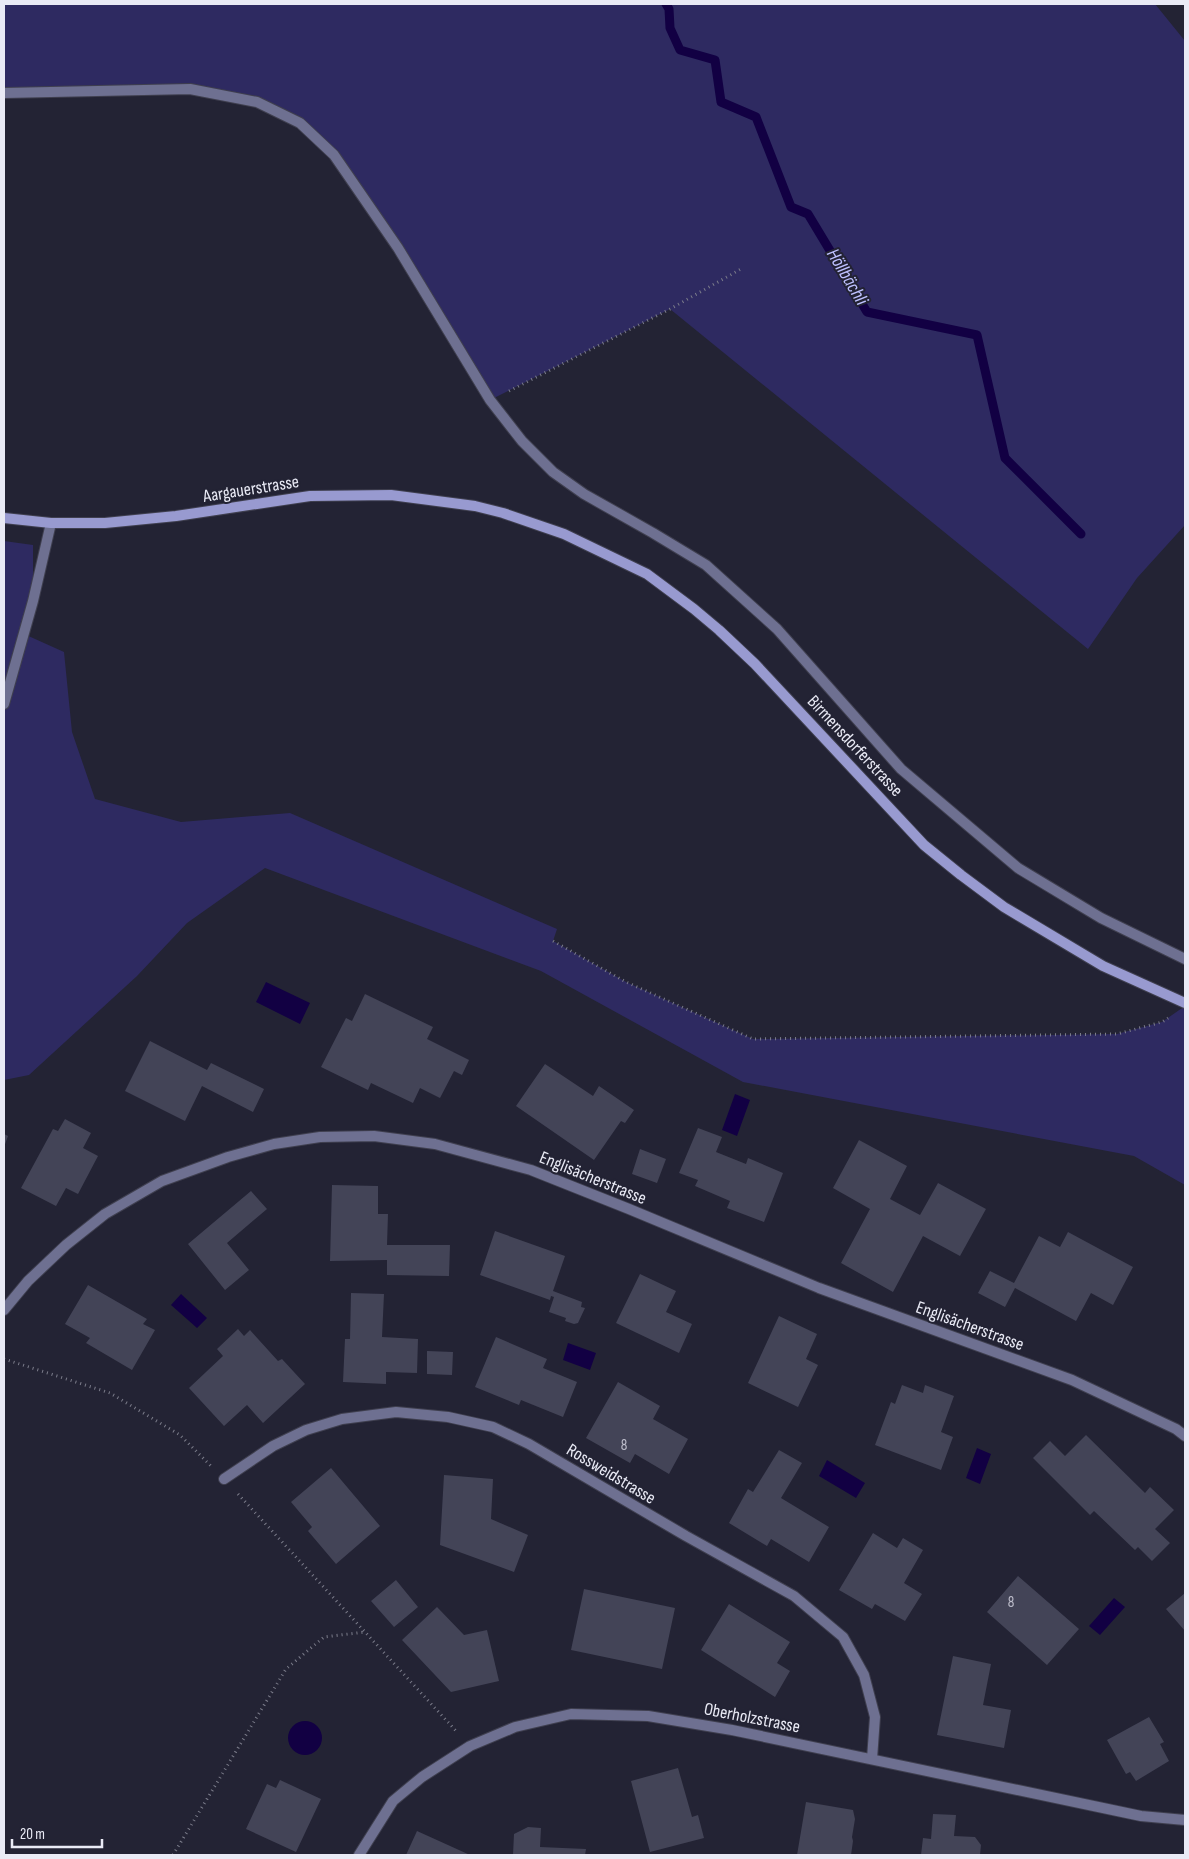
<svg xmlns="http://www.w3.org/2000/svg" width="1189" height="1859" font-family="'Sofia Sans Condensed',sans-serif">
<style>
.green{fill:#2e2a61}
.water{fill:#120043}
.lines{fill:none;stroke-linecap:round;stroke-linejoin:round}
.stream{stroke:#120043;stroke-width:9}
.building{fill:#434457}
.lane-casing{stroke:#3f3f4f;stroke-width:12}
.street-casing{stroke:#3f3f4f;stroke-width:12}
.secondary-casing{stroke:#3f3f4f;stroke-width:12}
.path{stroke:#7c7d8b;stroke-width:3;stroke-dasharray:1 4;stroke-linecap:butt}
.lane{stroke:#6e7091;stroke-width:10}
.street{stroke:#6e7091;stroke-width:10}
.secondary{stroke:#989ad0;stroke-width:10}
.labels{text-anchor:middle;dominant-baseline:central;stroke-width:4;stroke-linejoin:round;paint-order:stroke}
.number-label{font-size:15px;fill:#c0c0ce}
.street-label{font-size:18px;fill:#e9eaf5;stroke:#232334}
.water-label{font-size:19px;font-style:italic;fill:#bec1ff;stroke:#232334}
</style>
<rect width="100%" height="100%" fill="#232334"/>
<path class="green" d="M4,4H1155L1185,41V525L1137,578L1088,649L670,309L490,400L334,155L300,123L257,102L190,89L4,93Z
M4,541L33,545V601L24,634L64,652L72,732L95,799L181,822L290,813L557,929L553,941L626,982L753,1039L1117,1034L1162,1022L1185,1006V1185L1134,1156L743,1082L541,971L265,868L187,923L137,976L29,1075L4,1080Z"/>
<path class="water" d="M266,982L310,1003L300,1024L256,1002Z
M735,1094L750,1100L737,1136L722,1130Z
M181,1294L207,1318L197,1328L171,1305Z
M568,1343L596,1353L590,1370L563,1360Z
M977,1448L991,1454L980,1484L966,1478Z
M827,1460L865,1483L856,1498L819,1476Z
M1114,1598L1125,1607L1100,1635L1089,1626Z
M288 1738a17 17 0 1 1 34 0a17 17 0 1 1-34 0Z"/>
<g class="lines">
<path class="stream" d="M666,4L669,9L670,28L680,50L715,60L721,102L756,117L791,207L808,214L867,312L977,335L1005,458L1081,534"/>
</g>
<path class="building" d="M365,994L433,1027L427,1039L469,1060L462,1075L454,1071L440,1098L420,1088L413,1103L371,1083L368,1090L321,1067L346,1018L352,1021Z
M150,1041L207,1070L211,1063L264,1089L253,1112L202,1086L185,1121L125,1091Z
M545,1064L593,1096L599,1086L634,1110L625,1123L621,1121L594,1160L516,1106Z
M65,1119L91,1133L83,1148L98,1156L78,1194L66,1188L56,1206L21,1188L53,1129L58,1131Z
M698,1128L722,1137L716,1152L746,1164L748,1158L783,1173L764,1222L727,1208L730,1201L695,1186L698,1180L679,1173Z
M4,1134L8,1136L4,1147Z
M859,1140L907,1166L890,1199L920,1215L938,1183L986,1209L960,1256L923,1236L893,1292L841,1263L870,1209L833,1188Z
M640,1149L666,1159L657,1183L632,1174Z
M332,1185L378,1186V1214H388L387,1245H450L449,1276L387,1275V1260L330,1261Z
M251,1191L267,1209L227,1243L249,1270L225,1290L188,1244Z
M495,1231L565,1256L553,1291L582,1302L581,1307L585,1308L578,1323L574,1324L565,1321L566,1318L549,1312L554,1297L551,1296L550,1300L480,1275Z
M1068,1232L1133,1267L1113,1305L1091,1293L1076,1321L1015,1288L1005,1307L978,1293L990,1271L1014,1283L1039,1236L1060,1247Z
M640,1274L676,1291L666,1312L692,1324L679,1353L616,1323Z
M88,1285L147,1319L143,1324L155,1330L132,1370L86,1343L90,1338L65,1324Z
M351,1293L384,1294L382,1337L418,1339L417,1373L386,1372V1384L343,1382L345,1339H350Z
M779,1316L817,1334L806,1359L818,1365L798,1407L748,1383Z
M238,1329L244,1336L250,1330L278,1361L282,1359L305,1384L263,1423L247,1405L224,1426L189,1388L223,1356L217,1349Z
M496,1337L547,1359L543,1368L577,1382L563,1417L521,1400L519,1405L475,1387Z
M427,1351L453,1352L452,1375L427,1374Z
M618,1382L660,1406L653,1419L688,1439L669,1474L635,1454L630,1463L586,1438Z
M902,1385L923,1393L925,1385L954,1396L941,1432L953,1437L941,1470L875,1445L891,1402L895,1404Z
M1086,1435L1145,1493L1150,1487L1174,1510L1155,1529L1170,1543L1152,1561L1138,1547L1135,1550L1094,1511L1090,1515L1033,1458L1050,1441L1065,1456Z
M779,1450L802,1463L781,1498L829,1527L809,1562L771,1539L767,1546L729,1523L748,1489L753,1492Z
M331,1468L380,1526L336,1564L308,1531L312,1527L291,1502Z
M444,1475L493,1479L491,1519L528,1535L514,1572L440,1545Z
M873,1533L897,1548L903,1538L923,1550L904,1583L922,1594L905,1621L875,1604L872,1609L839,1590Z
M1018,1576L1079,1629L1047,1665L987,1612Z
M396,1580L418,1607L394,1627L371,1601Z
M584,1589L675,1608L662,1669L571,1650Z
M1185,1593V1631L1166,1609Z
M729,1604L790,1642L777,1663L790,1671L775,1697L701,1650Z
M437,1607L464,1635L487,1630L499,1681L451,1692L402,1640Z
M953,1656L991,1664L983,1705L1011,1710L1004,1748L937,1735Z
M1149,1717L1164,1742L1160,1744L1169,1761L1136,1781L1130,1772L1126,1774L1107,1740Z
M678,1768L692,1817L698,1815L704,1838L650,1852L631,1781Z
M280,1780L321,1799L296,1852L246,1829L267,1784L276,1788Z
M806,1802L853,1810L855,1819L852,1837L853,1841L851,1855H797Z
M933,1814L956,1815L954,1836L975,1837L981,1845L980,1855H921L923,1838L931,1839Z
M528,1827L541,1828L540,1847L586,1849L585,1855H513L514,1834Z
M417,1831L470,1855H406Z"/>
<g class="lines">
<g class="lane-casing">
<path id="lane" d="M4,704L33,601L51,523"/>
</g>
<g class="street-casing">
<path id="street" d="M4,93L190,89L257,102L300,123L334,155L398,248L490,400L522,441L553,472L584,494L653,533L706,565L777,629L901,769L1018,868L1101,918L1185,959
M4,1310L28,1281L66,1245L105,1214L162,1181L228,1157L274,1144L320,1137L374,1136L435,1144L531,1170L629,1209L819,1288L1072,1380L1176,1429L1185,1436
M224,1479L273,1446L306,1430L342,1419L396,1412L448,1417L493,1427L529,1444L686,1536L794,1596L843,1637L864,1675L875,1717L872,1759
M359,1855L393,1801L422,1777L470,1746L515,1727L571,1714L648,1716L732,1730L1141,1816L1185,1820"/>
</g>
<g class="secondary-casing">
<path id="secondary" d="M4,518L51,523H105L176,516L310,496L391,495L475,506L503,513L564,534L647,574L694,609L719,630L755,664L924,845L961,875L1004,907L1103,966L1185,1003"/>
</g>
<path class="path" d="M509,391L670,309L741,269
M553,941L626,982L753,1039L1117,1034L1162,1022L1168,1018
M4,1359L110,1393L180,1435L211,1466
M238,1494L457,1732
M173,1855L286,1669L324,1637L365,1632"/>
<use href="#lane" class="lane"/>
<use href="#street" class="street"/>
<use href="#secondary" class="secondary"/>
</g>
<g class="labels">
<g class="number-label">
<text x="624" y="1445">8</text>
<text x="1011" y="1602">8</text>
</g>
<g class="street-label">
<text transform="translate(251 489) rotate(-9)">Aargauerstrasse</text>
<text transform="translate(855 746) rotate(47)">Birmensdorferstrasse</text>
<text transform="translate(593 1178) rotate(22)">Englisächerstrasse</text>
<text transform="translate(970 1326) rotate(20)">Englisächerstrasse</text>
<text transform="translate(611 1474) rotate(31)">Rossweidstrasse</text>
<text transform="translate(752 1718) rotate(11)">Oberholzstrasse</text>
</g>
<g class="water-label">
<text transform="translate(847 277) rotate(59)">Höllbächli</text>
</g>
</g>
<rect width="1189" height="1859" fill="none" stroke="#e9eaf5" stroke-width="10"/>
<path d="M12 1839v8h90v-8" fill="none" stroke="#e9eaf5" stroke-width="2.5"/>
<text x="20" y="1839" font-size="15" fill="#e9eaf5" stroke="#232334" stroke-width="4" paint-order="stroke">20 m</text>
</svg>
